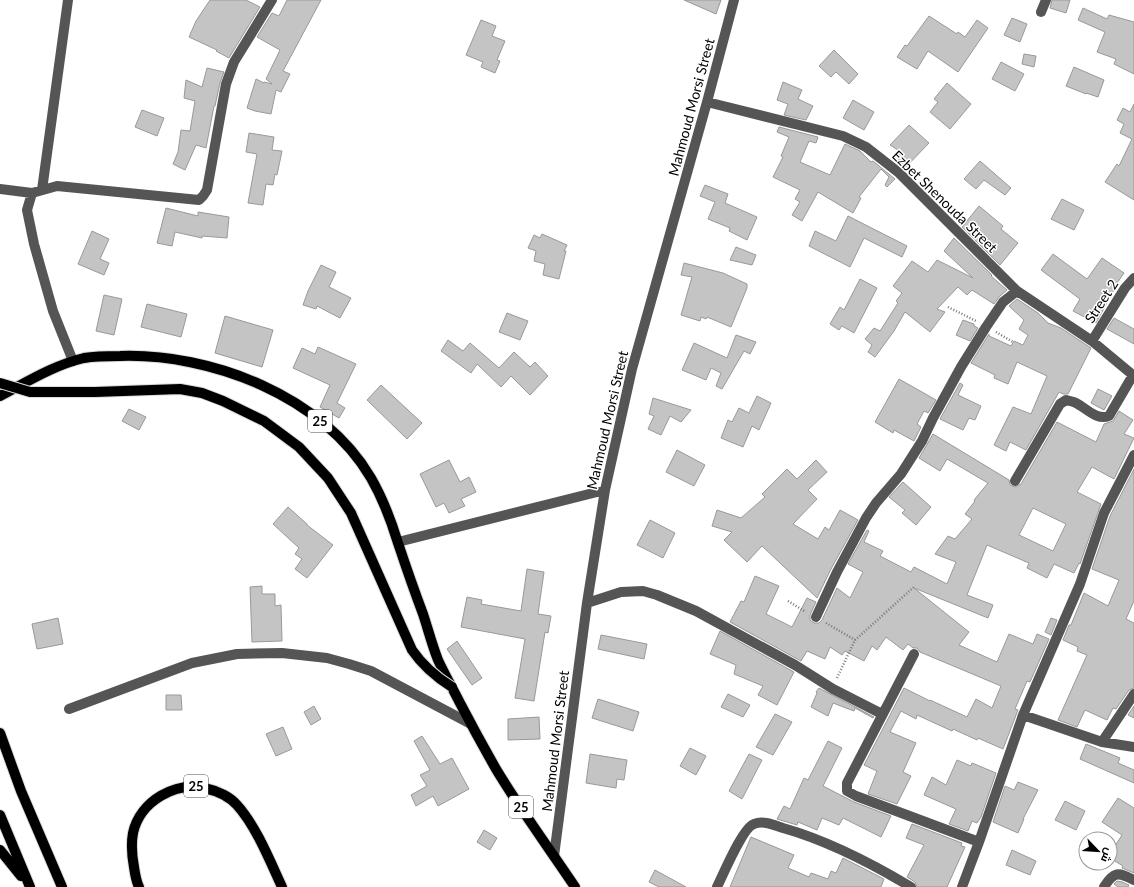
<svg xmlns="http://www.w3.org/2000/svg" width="1134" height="887" font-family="Lato,Cairo,sans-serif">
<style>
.building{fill:#c4c4c4;stroke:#999;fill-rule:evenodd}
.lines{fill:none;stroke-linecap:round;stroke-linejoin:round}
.major-casing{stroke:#dbdbdb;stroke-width:12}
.path{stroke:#777;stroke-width:2.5;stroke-dasharray:1 2;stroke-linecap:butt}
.minor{stroke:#555;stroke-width:10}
.major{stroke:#000;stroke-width:10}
.major-bridge-casing{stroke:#dbdbdb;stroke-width:12;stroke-linecap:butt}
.major-bridge{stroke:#000;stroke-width:10}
.labels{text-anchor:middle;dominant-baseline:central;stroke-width:3;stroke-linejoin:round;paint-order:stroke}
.shield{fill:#fff;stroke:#4c4c4c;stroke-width:1}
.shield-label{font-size:13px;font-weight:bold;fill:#000}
.street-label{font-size:14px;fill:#000;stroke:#fff}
</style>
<rect width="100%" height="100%" fill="#fff"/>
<path class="building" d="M210,0H246L260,7L229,58L216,51L217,50L189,37L196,21Z
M287,0H321L283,71L290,74L281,92L276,90L271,114L255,111L247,108L256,79L264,83V82L272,84L266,79L280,50L257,37L272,13L279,16Z
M684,0H721L716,14Z
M1052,0H1070L1066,13L1050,8Z
M1083,8L1107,19L1109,15L1134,22V74L1114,64L1116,59L1097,52L1105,32L1078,20Z
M929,16L957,34L958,32L965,37L977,20L988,28L958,72L928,51L917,69L897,57L905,45L907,46Z
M1012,18L1027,24L1020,42L1004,35Z
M481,20L496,26L492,36L505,41L497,60L500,61L495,73L481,67L483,62L466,55Z
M834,50L858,74L849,84L836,72L831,77L819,66Z
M1024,54L1036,56L1034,67L1022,64Z
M1001,62L1024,74L1015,91L992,79Z
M1074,67L1104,80L1098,97L1086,93V94L1066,86Z
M207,68L224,72L220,83L215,106H214L206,148L196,145L185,170L173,164L178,152L181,130L190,131L195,101L184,98L186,80L202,87Z
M783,82L802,90L798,99L813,106L806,120L784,115L788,104L777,100Z
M947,83L971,104L950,129L930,112L938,102L934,99Z
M853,100L874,112L864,130L843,118Z
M1134,104V200L1105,182L1117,164L1119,166L1132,139L1120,133L1124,124L1117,120L1123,108L1130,112Z
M142,110L164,118L157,136L135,127Z
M909,125L929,143L904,169L893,160L897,161L901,152L890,145Z
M779,127L818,137L816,143L809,141L800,162L830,175L845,144L860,151L871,162L873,161L895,179L887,187L885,185L889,177L881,169L859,197L861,198L853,213L818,192L802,221L792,215L800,202L795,199L800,190L773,177L783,157L781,156L789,137L777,132Z
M249,133L274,137L272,150L282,151L277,175L275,174L273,185L266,184L263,205L248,203L257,154L246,152Z
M980,161L1011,188L1005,195L984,180L976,189L964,179Z
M705,185L728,194L725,203L757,217L747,240L729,231L730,228L708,219L715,202L700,196Z
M1062,199L1084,210L1074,230L1051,219Z
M979,206L1003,226L1001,229L1018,243L1000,265L962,227Z
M166,208L198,216V212L229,217L227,238L202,236V238L175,232L172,246L157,243Z
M848,216L907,246L902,257L864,238L850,267L809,246L815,231L836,241Z
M92,231L109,239L100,259L109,263L104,275L78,264Z
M542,234L567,245L564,251H566L559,279L543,275L545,264L534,261L536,251L528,248L534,235L540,238Z
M954,238L992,275L991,276L1007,290L999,297L994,304L972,290L967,295L958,287L937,309L945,312L930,332L905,312L894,331L875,357L868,352L872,345L865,339L874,328L880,331L898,303L896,301L902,293L893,286L912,261L928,272L937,260L973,278L944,251Z
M736,247L756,255L752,265L730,260Z
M1053,254L1087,279L1102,258L1124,273L1113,289L1114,290L1096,323L1073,311L1080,299L1041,270Z
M684,263L723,273L747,284V288L731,327L707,317L706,319L701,317L700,321L681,315L692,277L681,275Z
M321,265L336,272L329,287L351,298L340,318L317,306L316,309L303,305L308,291Z
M860,279L877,288L854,333L842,326L839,330L830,324L840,307L844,310Z
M104,295L122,299L114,335L96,331Z
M1017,299L1038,313L1048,323L1061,328L1091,348L1068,394H1063L1059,392L1026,450L1010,442L1006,451L994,445L1013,407L1031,414L1047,376L1017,362L1008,384L994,378L995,375L971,363L989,334V336L1011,346L1014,341L1023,345L1028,335L1019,329L1024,320L1009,306Z
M147,304L187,314L181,337L141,327Z
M507,313L528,321L520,340L499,332Z
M225,316L273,330L262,367L215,353Z
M1114,318L1134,329V344L1107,329Z
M963,320L974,324V326L978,328L970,341L956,335Z
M736,335L756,342L750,354L744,351L722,389L716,386L721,373L711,368L706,380L682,370L694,343L727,358Z
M448,340L463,351L470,343L499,368L514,352L530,367L535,362L548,376L530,395L511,376L501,387L477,364L471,373L441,351Z
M318,347L356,364L337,403L345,408L339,418L320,407L330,385L293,368L302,348L315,354Z
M899,379L936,400L928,413L924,411L917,424L921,427L914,441L894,430L893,433L875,422Z
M960,383L963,385L958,395L981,406L975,420L969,418L963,430L940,419Z
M381,385L422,423L407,439L367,400Z
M1098,389L1112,396L1104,410L1091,403Z
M757,396L771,403L759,430L752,426L743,447L721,438L728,420L732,422L739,408L749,413Z
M653,398L691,410L681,422L670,416L661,435L648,429L654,416L649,414Z
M129,409L146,417L139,430L122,421Z
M1119,411L1133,420L1124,434L1134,438L1114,479L1092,467L1077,492L1101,504L1080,564L1079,563L1074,573L1054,564L1047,578L1027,568L1029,563L987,545L967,595L993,605L988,618L914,588L969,632L959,645L997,662L1009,634L1033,644L1037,634L1049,639L1030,682L1027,681L1015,709L1018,710L1003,749L978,738L977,740L953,729L952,731L917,715L916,719L901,711L890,732L916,743L903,772L911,776L897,804L868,794L877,771L864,765L904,688L930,701V700L967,717L976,699L992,708L1001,686L920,652L917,648H913L908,644L903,650L886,637L877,650L872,646L864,661L845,651L842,655L830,647L825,659L807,651L801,661L730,622L741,601L744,602L755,576L779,586L766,614L792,627L807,598L816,602L810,615V620L814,623H819L822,620L837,588L850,598L863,572L848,564L867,530L869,531L864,542L883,551L880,556L911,572L914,567L947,584L956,562L935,554L948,536L955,539L972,519L965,514L975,501L974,500L988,483L947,459L940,471L919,458L933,434L1009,480L1010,485L1015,487L1021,484L1057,422L1096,442L1104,424L1113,421ZM1033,508L1066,524L1053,551L1019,535Z
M677,450L705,465L694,486L666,472Z
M449,460L460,482L469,477L476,492L461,499L465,506L449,513L444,503L436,507L420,474Z
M816,460L827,472L808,490L817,499L793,524L818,539L825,527L829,530L840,510L858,520L831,569L817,598L762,546L747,562L724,540L732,532L712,526L717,510L741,518L765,497L762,494L787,469L797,479Z
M1134,469V601L1126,619L1134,623V688L1129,690L1116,709L1113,708L1107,720L1085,710L1077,727L1058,720L1087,655L1077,651L1078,647L1063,640L1069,625H1071L1084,593L1108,606L1119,580L1092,569L1110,516Z
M903,482L931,507L916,525L902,513L905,510L889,497Z
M288,507L307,524V525L333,545L307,578L295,569L302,559L295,554L299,548L273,524Z
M650,520L675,533L663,558L637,545Z
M527,569L544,572L538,614L551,616L548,633L545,632L534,701L515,698L525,639L461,627L467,597L482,600L481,604L521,611Z
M262,586V594H275V606L281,605L282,641L252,642L250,587Z
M58,618L63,644L37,649L32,624Z
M1051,618L1057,620L1051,635L1045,632Z
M720,631L794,672L777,705L758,695L763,686L734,674L736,665L710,654Z
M601,635L647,644L644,659L598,649Z
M457,641L482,678L472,685L447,649Z
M819,688L874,717L873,718L855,708L854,711L833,703L828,716L811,707L817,693L816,692Z
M728,694L750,705L743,717L721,707Z
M166,695H181L182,710H166Z
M598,699L639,712L633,731L592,718Z
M314,706L321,719L311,725L304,712Z
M1134,706V718L1128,715Z
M775,714L792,722L773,755L756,747Z
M539,717L540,739L508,740V719Z
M283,727L292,749L276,756L266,734Z
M422,736L440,764L452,758L469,789L438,806L433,796L416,806L411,795L427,786L420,775L430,770L414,741Z
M828,741L842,748L823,786L854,802L891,816L881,837L843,818L839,825L822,818L817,830L798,822L797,825L777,819L784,806L790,809L804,778L808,780Z
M1086,744L1120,758L1118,763L1134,770V783L1080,759Z
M690,748L706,756L696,775L680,766Z
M590,754L627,760L624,780L617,779L616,788L586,783Z
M749,754L762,760L742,799L729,791Z
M957,760L971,766L972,763L996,773L981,817L977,823L972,821L968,831L949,824L956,809L924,795L932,777L946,785Z
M1018,782L1038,790L1023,819H1024L1018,833L993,822L1005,786L1014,790Z
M1118,798L1134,808V873L1122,868L1123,866L1110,858V854L1122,835L1102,822Z
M1065,801L1085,811L1076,830L1055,820Z
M912,824L962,843L961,846L965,847L947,887H917L915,882L907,877L924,845L906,838Z
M484,830L497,838L490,850L477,842Z
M751,837L794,855L788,868L809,877L811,873L828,879L831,871L836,873L843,858L884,879L881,887H730Z
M1012,850L1036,861L1030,875L1006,865Z
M655,870L686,887H659L649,882Z
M1117,881L1122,882L1129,885L1128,887H1118L1114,884Z"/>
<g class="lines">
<g class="major-casing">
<path id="major" d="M0,396C27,382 54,365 84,358C96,356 108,356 120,356C211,353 323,396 371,478C383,499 391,520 398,543C406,567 414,590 423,614C428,629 432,645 438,660C445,675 453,689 460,703C472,726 484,748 496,769C520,809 549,848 575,887
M0,733L21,791L62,887
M0,815L30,887
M0,850L21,876
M139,887C136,881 135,874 134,867C132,856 131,844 133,833C140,801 176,780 208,789C218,791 230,797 237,805C256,826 270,861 282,887"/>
</g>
<path class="path" d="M948,307L976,321
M996,332L1013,342
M788,601L806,612
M826,623L855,640
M837,678L855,640L914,587"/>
<path class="minor" d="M1041,12L1046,0
M707,102L843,136L866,147L898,172L1017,291L1092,341L1134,376
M0,189L32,193L57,186L199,200L203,196L207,190L226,84L234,62L272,0
M42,190L68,0
M32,193L27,210L34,244L53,311L73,361
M1092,341L1125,288L1134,278
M1015,481L1060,404L1066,400C1069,401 1073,401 1076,403C1086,408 1097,421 1109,416L1133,375
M398,542L605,490
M587,603L621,592L643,591L657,595L696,611L795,665L833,689L882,714
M816,617L837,572L866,518L876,503L901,474L922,441L933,418L961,367L986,327L1003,302L1017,291
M914,654L847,783V791L856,796L979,842
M69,709L192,663L237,654L282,653L327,658L349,664L371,671L471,724
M1023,715L1102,742L1134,747
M1102,742L1134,694
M554,856L587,603L605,490L632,369L707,102L734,0
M717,887C723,875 743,827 754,824C763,820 774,825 783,828C829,841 871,863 911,887
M962,887L979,842L1023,715L1080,584L1104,513L1134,455
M1104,887C1114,871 1118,872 1134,880"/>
<use href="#major" class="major"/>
<g class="major-bridge-casing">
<path id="major-bridge" d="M0,383L30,392H95L180,389L202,393L223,401L264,421L299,447L328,478L351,513L412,650C423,666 436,677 452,687"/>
</g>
<use href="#major-bridge" class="major-bridge"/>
</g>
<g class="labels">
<g class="shield">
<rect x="308" y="410" width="24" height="22" rx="3"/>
<rect x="184" y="775" width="24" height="22" rx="3"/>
<rect x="509" y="796" width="24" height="22" rx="3"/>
</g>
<g class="shield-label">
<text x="320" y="421">25</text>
<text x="196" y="786">25</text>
<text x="521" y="807">25</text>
</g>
<g class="street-label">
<text transform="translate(691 107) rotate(-75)">Mahmoud Morsi Street</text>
<text transform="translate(945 201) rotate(44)">Ezbet Shenouda Street</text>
<text transform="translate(1101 301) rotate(-57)">Street 2</text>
<text transform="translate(607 420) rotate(-77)">Mahmoud Morsi Street</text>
<text transform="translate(555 741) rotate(-83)">Mahmoud Morsi Street</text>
</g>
</g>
<g transform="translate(1098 851) rotate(115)"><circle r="19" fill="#ffffff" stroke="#999999"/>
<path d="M0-3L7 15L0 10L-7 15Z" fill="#000000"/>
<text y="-6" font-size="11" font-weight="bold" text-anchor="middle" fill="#000000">ش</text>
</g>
</svg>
